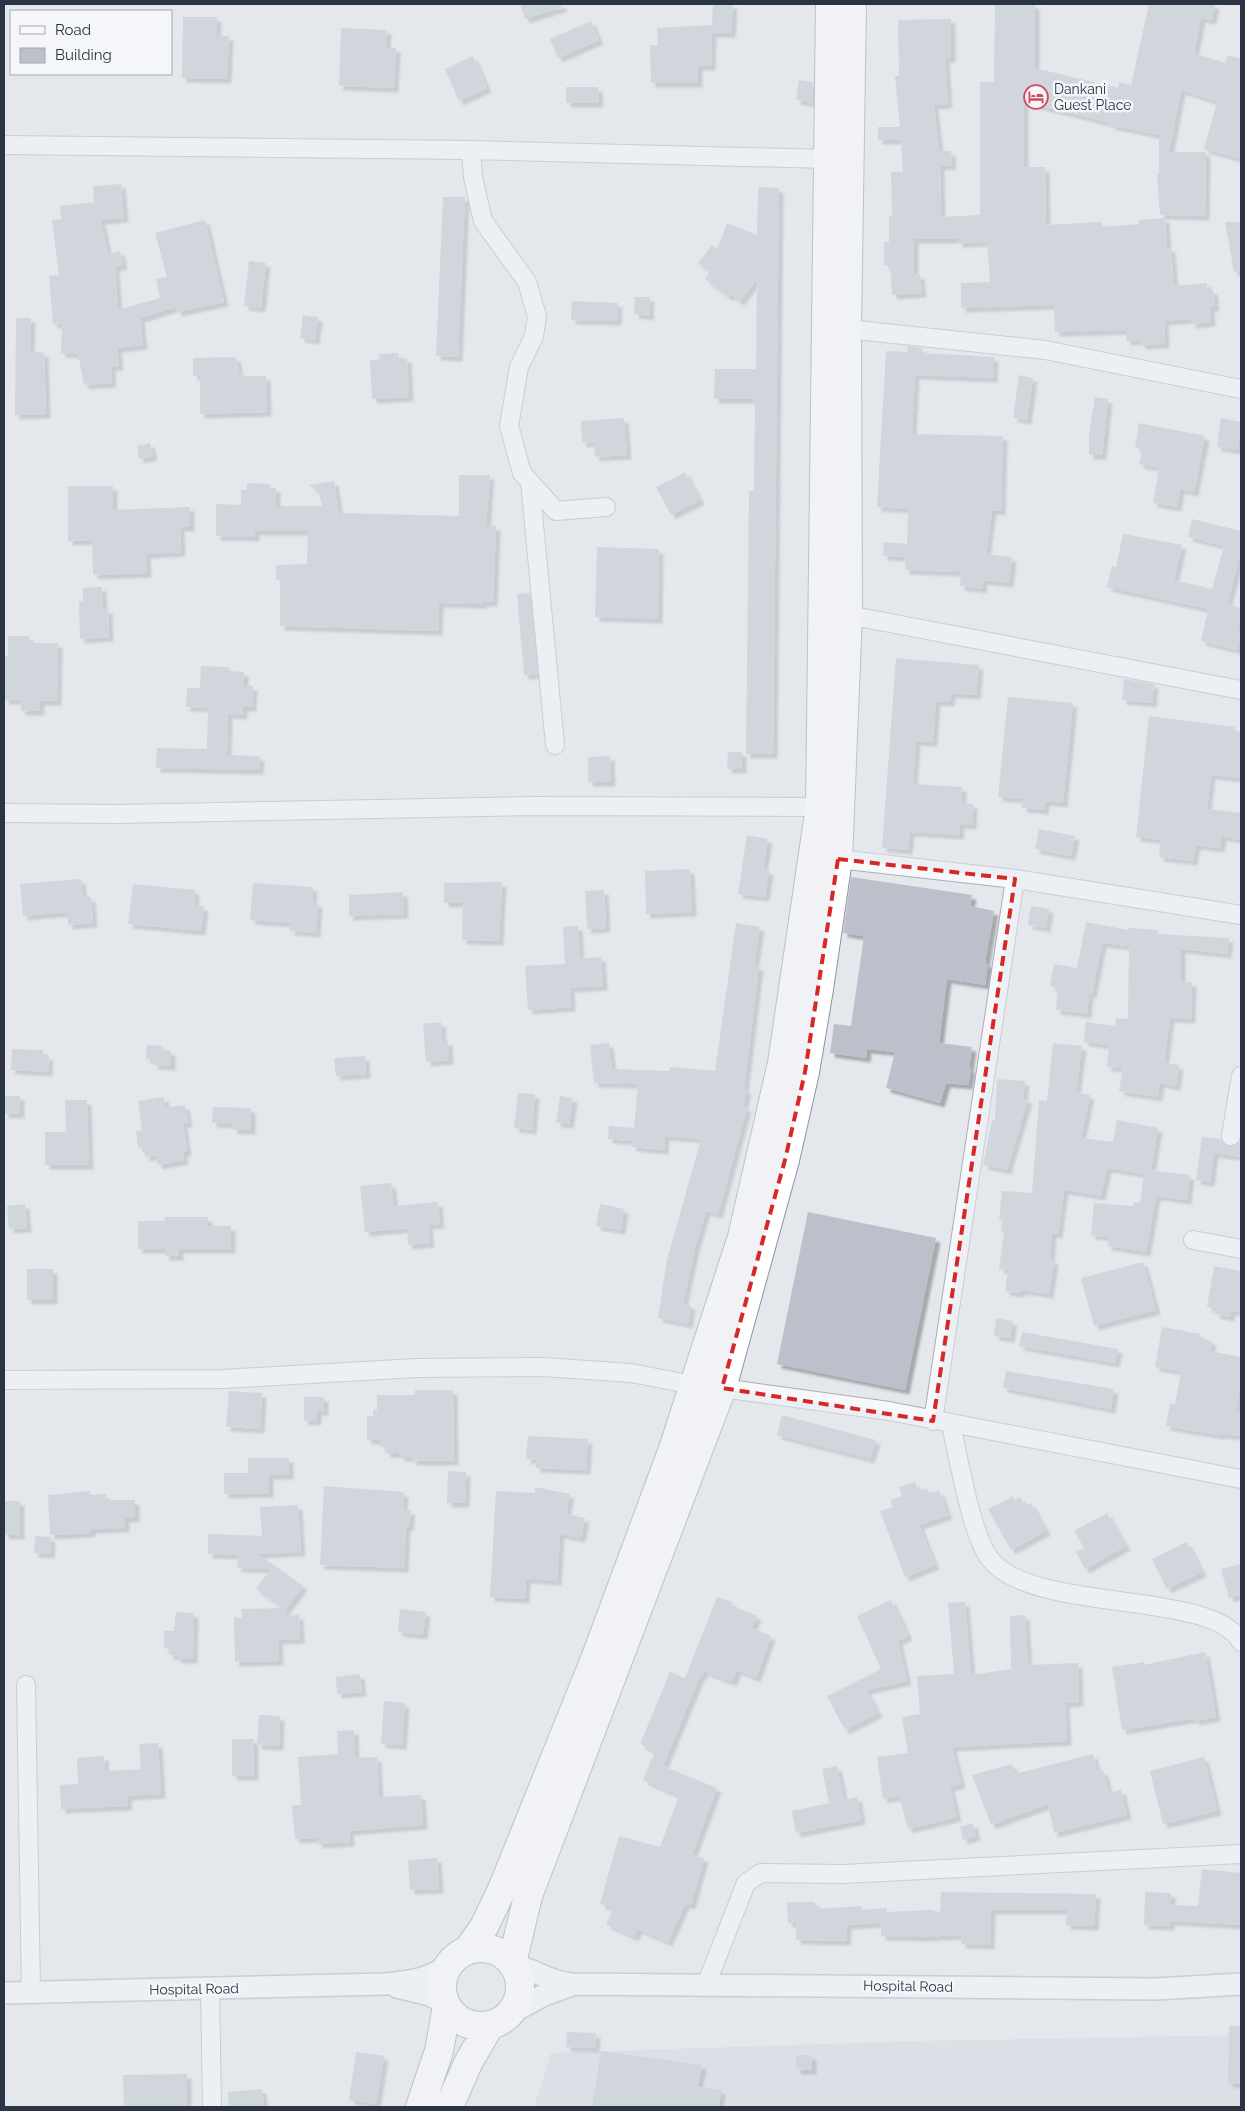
<svg xmlns="http://www.w3.org/2000/svg" width="1245" height="2111" font-family="Raleway,sans-serif">
<style>
.built{fill:#d2d6de}
.building{fill:#bbc0ca;filter:url(#shadow)}
.lines{fill:none;stroke-linecap:round;stroke-linejoin:round}
.minor-casing{stroke:#a9aeb7;stroke-width:20}
.tertiary-casing{stroke:#a9aeb7;stroke-width:24}
.trunk-casing{stroke:#8b94a3;stroke-width:30}
.minor{stroke:#f7f8fa;stroke-width:18}
.tertiary{stroke:#f7f8fa;stroke-width:21}
.trunk{stroke:#fff;stroke-width:28}
.marked{fill:none;stroke:#d62828;stroke-width:4;stroke-dasharray:10 6;stroke-linejoin:round}
.labels{text-anchor:middle;dominant-baseline:central;stroke-width:5;stroke-linejoin:round;paint-order:stroke}
.poi-label{font-size:14px;fill:#2b3445;stroke:#f4f6f9;text-anchor:start}
.street-label{font-size:14px;fill:#2b3445;stroke:#f4f6f9}
</style>
<defs>
<filter id="shadow"><feDropShadow dx="4.5" dy="4.5" stdDeviation="1" flood-color="#0004"/></filter>
</defs>
<rect width="100%" height="100%" fill="#e4e7ec"/>
<path class="built" d="M1241,2035V2107H534L551,2053L919,2041Z"/>
<path class="building" d="M520,4H562L563,7L525,19Z
M713,4H733L731,33H712L711,66H698V83H651L650,45H658L657,28L712,25Z
M995,4H1035V68L1118,88L1119,82L1131,85L1149,4H1215L1212,20L1201,18L1194,53L1225,63L1228,55L1241,59V159L1204,149L1217,102L1181,90L1169,152H1206L1205,216L1160,215L1157,174H1159V135L1110,125V123L1024,102V167H1045L1046,225L1102,222V227L1139,224V220L1165,218L1167,248H1171L1174,286L1207,283V290H1213L1215,307H1210L1211,322L1191,324V319L1164,321L1165,344L1141,345L1140,340L1126,341V330L1055,332L1054,305L961,308V283L990,282L987,242L958,243V239H914V275L920,274L922,293L892,295L890,265H884V242H889V216H892L891,172H903L901,140H878V127H900L895,76H899L898,20L951,19V58H945L948,104L934,105L939,151H951L952,165L940,166L941,217L980,215V82H994Z
M183,17H217L216,35L229,36L227,79L182,78Z
M591,21L599,40L558,58L550,39Z
M341,28L387,30L386,48H396L394,88L339,86Z
M473,56L487,88L459,101L445,69Z
M799,80L813,82V103L796,100Z
M566,87H598L599,103H566Z
M121,184L124,218L101,220L108,254L120,251L123,265L115,267L118,310L160,298L156,279L167,277L155,233L205,220L224,302L177,312L176,307L140,318L143,345L117,348L119,366L111,367L112,383L84,385L78,354L61,353L62,323L53,324L49,276L59,275L52,220L61,219L60,206L94,202L93,186Z
M758,187L779,188L773,754H746L749,491H754L755,399H714L715,369H756L757,279L740,301L731,295L729,297L705,279L710,272L698,263L712,245L717,249L727,223L757,235Z
M443,197H465L458,357L436,356Z
M1225,222H1241V271L1234,272Z
M249,261L266,263L261,308L244,306Z
M635,297H650L649,316L634,314Z
M572,301L618,303L617,321L571,320Z
M303,315L318,317L315,340L300,338Z
M16,318H31L30,351L44,353L46,414L15,415Z
M908,346L922,348V353L994,357L993,378L915,375L912,434L1003,436L1001,511L992,510L986,554L1012,557L1009,583L983,580L982,589L960,586L961,572L905,570L906,557L883,556L884,542L907,544L908,509L877,507L886,351L907,352Z
M398,353L399,359L407,358L409,397L372,399L370,360L379,359V354Z
M236,357L239,373H243V376H266L267,412L200,414V376H193V358Z
M1019,375L1033,378L1027,420L1013,418Z
M1095,397L1108,399L1102,455H1089V434Z
M624,418L627,455L595,457L594,442L582,443L581,421Z
M1221,418L1241,422L1238,450L1217,447Z
M1139,423L1205,436L1194,492L1180,489L1177,507L1153,503L1159,468L1139,464L1142,449L1135,447Z
M150,443L153,456L139,459L137,446Z
M685,472L700,500L671,515L656,487Z
M459,475H490L486,526H496L493,602H483V604L439,603L438,631L280,626V580H276V565L307,564L308,531H255V537L216,536V504L241,505V490H247V483L270,484V488H276V506H322L319,492L309,485L334,481L339,513L459,516Z
M68,486H113V510L190,507V527H180L181,552L146,554L147,573L93,575L92,540L68,541Z
M1192,519L1241,531V552L1227,604L1241,608L1238,630L1241,631V634L1237,650L1201,641L1208,609L1107,587L1112,566L1116,567L1123,534L1182,545L1174,580L1212,589L1224,546L1188,537Z
M597,547L659,549L658,619L595,617Z
M102,587L103,609H108L109,637L80,639L79,602L83,601V588Z
M530,593L538,674L524,675L517,594Z
M8,636H29V643H58L57,701H40V711H21V700H4V656H8Z
M896,658L979,665L976,695L951,693L950,702L936,701L933,742L916,741L913,784L962,787V803L973,804L972,825L960,824L959,835L910,832L908,850L882,848Z
M201,666L229,667V671L244,672V686H253L252,707H243V715L228,714L227,755L260,756L259,770L156,768L157,748L207,749L208,708L186,707L187,688H200Z
M1124,679L1154,684L1152,703L1122,700Z
M1008,697L1073,703L1063,803L1045,801L1044,810L1022,808L1023,799L998,797Z
M1149,716L1235,727L1234,732H1241V778L1211,775L1207,809L1241,813V840L1222,836L1220,848L1196,845L1193,861L1159,857L1161,840L1136,837Z
M728,752H742V769H727Z
M610,756L611,782H588V757Z
M1039,829L1075,836L1071,856L1035,849Z
M747,835L768,839L763,869L769,870L765,897L738,894Z
M690,869L692,912L646,914L645,871Z
M851,877L972,895L970,906L994,911L985,963H988L985,985L947,979L939,1043L972,1047L969,1068L971,1069L968,1085L946,1083L940,1103L886,1088L895,1052L867,1049L866,1058L830,1053L834,1024L851,1026L864,936L843,933Z
M81,879L83,897H91L93,923L68,925L67,912L23,916L20,884Z
M502,882L499,941L462,940L463,903H444V883Z
M253,883L313,887L312,902L318,903L316,933L290,931L291,923L250,920Z
M133,884L195,890L194,905L204,906L201,931L128,924Z
M604,890L606,928L587,929L585,891Z
M403,892L404,914L349,916V895Z
M1031,906L1049,909L1046,928L1028,925Z
M1086,922L1128,930V928L1158,930V934L1229,938L1227,954L1181,949V982H1192L1191,1019L1170,1018L1164,1063L1179,1065L1176,1086L1160,1083L1158,1097L1119,1091L1123,1068L1107,1067L1109,1045L1084,1042L1086,1022L1115,1026L1116,1018L1128,1019L1129,946L1102,943L1092,994L1089,993L1087,1014L1056,1010L1058,988L1050,986L1054,964L1077,968Z
M736,923L760,927L754,965L759,966L744,1089L747,1090L743,1107L747,1108L718,1214L706,1211L695,1247L683,1303L691,1305L688,1324L658,1318L667,1260L701,1139L665,1136L664,1150L632,1147V1141L608,1139L609,1126L634,1128L638,1084L594,1083L590,1045L609,1043L612,1069L670,1071V1067L715,1071Z
M578,926L580,959L601,957L603,986L570,988L571,1007L528,1010L525,966L565,964L563,927Z
M441,1022L442,1041H448L449,1060L426,1062L423,1024Z
M1053,1043L1082,1046L1076,1092L1090,1095L1081,1138L1113,1142L1117,1120L1158,1128L1151,1170L1190,1175L1187,1200L1156,1196L1146,1252L1107,1246L1109,1237L1091,1235L1094,1203L1133,1206L1134,1202L1140,1203L1144,1174L1107,1168L1101,1196L1064,1190L1058,1234L1052,1233L1050,1260H1054L1049,1294L1021,1290L1020,1293L1005,1291L1008,1270L999,1269L1004,1232H1001L1002,1220H999L1002,1191L1032,1193L1039,1100L1047,1101Z
M147,1045L163,1046V1051H171V1066L153,1065L154,1060L146,1059Z
M12,1049L43,1050V1056H49L48,1072L11,1070Z
M365,1056L366,1074L336,1076L334,1058Z
M997,1079L1025,1081L1023,1099H1028L1007,1170L983,1165L992,1120L995,1121Z
M518,1093L535,1094L532,1130L514,1128Z
M4,1096H20V1114H4Z
M560,1096L573,1098L569,1124L556,1123Z
M164,1097L165,1107L185,1105L188,1123H183L187,1151L183,1152L184,1160L158,1165L156,1155L145,1157L144,1147L138,1148L136,1131L142,1130L138,1101Z
M65,1100H87L89,1165H45V1132H66Z
M213,1107L251,1108V1130H233V1124L212,1123Z
M1202,1137L1221,1139L1230,1146L1241,1142V1157L1214,1153L1210,1182L1196,1180Z
M391,1183L394,1206L438,1202L440,1224L428,1225L430,1243L408,1245L407,1228L365,1232L360,1186Z
M25,1204L27,1228L9,1229L7,1206Z
M600,1204L624,1209L621,1230L596,1226Z
M808,1212L936,1238L905,1390L777,1364Z
M165,1217H208V1226H231V1249H179V1256H165V1249H138V1221H165Z
M1143,1262L1156,1310L1094,1326L1081,1278Z
M1214,1266L1241,1271V1312L1231,1311L1230,1317L1215,1314L1216,1308L1207,1307Z
M27,1269H53V1300H27Z
M996,1318L1013,1321L1010,1338L994,1336Z
M1162,1327L1201,1334L1200,1339L1212,1341L1210,1351L1241,1357V1382L1236,1411L1241,1412V1436L1220,1434L1219,1435L1166,1426L1170,1403L1175,1404L1181,1371L1155,1367Z
M1022,1332L1118,1349L1115,1363L1019,1346Z
M1006,1371L1114,1389L1111,1409L1003,1388Z
M415,1390H453L454,1461H412V1457H400L399,1453H386L385,1446L380,1447V1440H367V1416H373V1410H377V1395H415Z
M229,1391L262,1393L260,1429L226,1427Z
M304,1397H324V1411H317V1420L304,1421Z
M782,1415L876,1440L870,1459L777,1435Z
M528,1436L588,1439L586,1470L536,1468V1460L526,1459Z
M248,1458H289V1475H269V1493L224,1494V1473H248Z
M448,1471L466,1472L465,1503H447Z
M915,1482L918,1491L927,1488L929,1494L939,1490L948,1515L919,1525L935,1565L905,1577L880,1511L893,1507L890,1500L902,1496L899,1487Z
M324,1486L404,1492L403,1510H411L409,1527L406,1526L404,1568L320,1565Z
M535,1487L570,1494L566,1514L585,1518L581,1538L560,1534L557,1581L526,1579L525,1599L490,1597L496,1491L535,1493Z
M90,1491V1495L106,1494V1500H135V1518H125V1528L92,1529L89,1533L50,1535L48,1495Z
M1013,1496L1015,1500L1020,1497L1025,1506L1031,1503L1046,1531L1011,1550L988,1509Z
M4,1501H20V1535H4Z
M298,1505L301,1552L258,1554L303,1586L281,1616L299,1615L300,1639L278,1640L279,1661L235,1662L234,1617L242,1618L241,1609L283,1608L256,1589L270,1569L237,1568L238,1555L208,1554V1534L262,1536L260,1507Z
M1107,1513L1126,1546L1085,1569L1076,1552L1084,1548L1074,1531Z
M35,1536L51,1537L50,1554L34,1553Z
M1187,1542L1202,1572L1167,1589L1152,1559Z
M1241,1564V1595L1229,1598L1221,1569Z
M717,1597L732,1602L731,1605L757,1616L752,1628L771,1636L756,1678L737,1670L732,1682L704,1671L702,1676H700L663,1766L717,1788L692,1855L704,1858L691,1905L685,1904L668,1942L638,1929L634,1937L606,1924L614,1907L600,1904L619,1836L660,1847L679,1796L643,1780L655,1751L640,1744L670,1672L685,1678Z
M891,1600L908,1636L898,1641L907,1681L866,1690L878,1713L845,1730L827,1696L881,1669L857,1616Z
M965,1602L971,1675L1011,1669L1010,1616L1025,1615L1028,1665L1078,1663L1079,1702L1065,1703L1067,1741L952,1747L961,1784L950,1787L957,1817L908,1829L899,1796L883,1799L877,1757L908,1753L902,1717L920,1714L917,1676L954,1674L948,1603Z
M400,1609L426,1612L423,1635L398,1632Z
M176,1612L194,1613L193,1659H177V1656L169,1655L170,1648H164V1631H174Z
M1205,1652L1216,1717L1195,1721V1718L1122,1730L1112,1667L1144,1662V1665Z
M360,1674L362,1692L337,1694L336,1677Z
M384,1701L405,1703L402,1745L381,1744Z
M259,1715L280,1716L279,1746L257,1745Z
M354,1730L355,1758L377,1757L379,1797L421,1795L423,1825L349,1831L350,1842L318,1844L317,1838L295,1839L292,1805H301L298,1757L338,1754L337,1731Z
M232,1739H254V1776H232Z
M158,1743L161,1794L127,1796L128,1806L61,1809L60,1785L78,1784L77,1758L104,1756L105,1771L141,1769L139,1744Z
M1093,1754L1097,1771L1103,1770L1109,1793L1121,1790L1127,1815L1054,1833L1048,1804L991,1825L972,1775L1012,1764L1015,1774Z
M1204,1757L1217,1811L1163,1824L1150,1771Z
M837,1766L844,1800L857,1797L861,1820L796,1833L792,1811L829,1803L822,1769Z
M973,1823L976,1836L963,1840L960,1827Z
M437,1858L439,1889L410,1890L408,1860Z
M1202,1869L1241,1873V1925L1170,1921V1926L1144,1925L1145,1892L1171,1893V1905L1198,1906Z
M941,1892L1096,1894L1094,1926L1066,1925L1067,1910H991L990,1945L961,1944V1935L921,1937L881,1936V1923L847,1925L846,1941L796,1940V1923H788L787,1902H815V1909L862,1906V1910L887,1908V1912L930,1910L940,1912Z
M1229,2026H1241V2084L1228,2083Z
M567,2032L596,2033L595,2048L566,2047Z
M601,2051L702,2065L698,2087L721,2090L719,2107H592Z
M356,2052L384,2056L376,2104L349,2100Z
M796,2055H812V2070H796Z
M187,2074V2107H124L123,2075Z
M262,2089L264,2107H229L228,2092Z"/>
<g class="lines">
<g class="minor-casing">
<path id="minor" d="M4,145L471,150L827,159
M471,150L473,177L483,221L527,282L537,316L534,336L519,367L509,426L522,473L556,511L606,507
M847,329L1045,350L1241,389
M530,482L555,745
M848,615L1241,690
M4,813L117,814L534,806L820,807
M838,859L1015,879L1241,915
M1231,1136L1241,1076
M1193,1240L1241,1249
M4,1380L223,1379L416,1368L543,1367L631,1373L694,1385
M722,1388L889,1411L1241,1479
M933,1421L1015,879
M951,1425C959,1459 971,1534 990,1559C1032,1614 1212,1589 1241,1642
M26,1685L31,1993
M706,1985L746,1883L761,1873L843,1874L1241,1854
M210,1988L212,2107"/>
</g>
<g class="tertiary-casing">
<path id="tertiary" d="M513,1965C535,1969 550,1983 574,1984L1156,1989L1241,1984
M397,1987L430,1995L446,2004
M4,1993L385,1984C409,1982 433,1979 451,1962
M511,2013L542,1996L572,1985"/>
</g>
<g class="trunk-casing">
<path id="trunk" d="M442 1987a39 39 0 1 1 78 0a39 39 0 1 1-78 0Z
M467,1951L484,1927L503,1887L595,1659L673,1449L742,1237L782,1063L820,807L830,4
M512,1963L528,1896L722,1388L785,1160L805,1072L819,989L838,859L848,615L847,329L852,4
M420,2107L439,2051L447,2006
M449,2107L468,2063L490,2025"/>
</g>
<use href="#minor" class="minor"/>
<use href="#tertiary" class="tertiary"/>
<use href="#trunk" class="trunk"/>
</g>
<path d="M0 0H1245V2111H0ZM838,859L1015,879L933,1421L722,1388L785,1160L805,1072Z" fill="#e4e7ec" fill-opacity=".55" fill-rule="evenodd"/>
<path class="marked" d="M838,859L1015,879L933,1421L722,1388L785,1160L805,1072Z"/>
<defs>
<g id="hotel-ring" transform="scale(1.25)"><circle r="9.5" fill="#f4f6f9" stroke="#d1495b" stroke-width="1.5"/><path d="M-6-4.5h1.5V1H6V5H4.5V3h-9V5H-6ZM-4 0a1.8 1.8 0 1 1 3.6 0ZM.5 0V-2.5h3Q6-2.5 6 0Z" fill="#d1495b"/></g>
</defs>
<g fill-rule="evenodd">
<use href="#hotel-ring" x="1036" y="97"/>
</g>
<g class="labels">
<g class="poi-label">
<text x="1054" y="89">Dankani<tspan x="1054" dy="16">Guest Place</tspan></text>
</g>
<g class="street-label">
<text transform="translate(908 1986) rotate(1)">Hospital Road</text>
<text transform="translate(194 1989) rotate(-1)">Hospital Road</text>
</g>
</g>
<rect width="1245" height="2111" fill="none" stroke="#2b3445" stroke-width="10"/>
<rect x="10" y="10" width="162" height="65" fill="#f4f6f9" stroke="#a4a8b1"/>
<rect x="20" y="26" width="25" height="8" fill="#f7f8fa" stroke="#a4a8b1"/>
<text x="55" y="35" font-size="15" fill="#2b3445">Road</text>
<rect x="20" y="48" width="25" height="15" fill="#bbc0ca" stroke="#a4a8b1"/>
<text x="55" y="60" font-size="15" fill="#2b3445">Building</text>
</svg>
